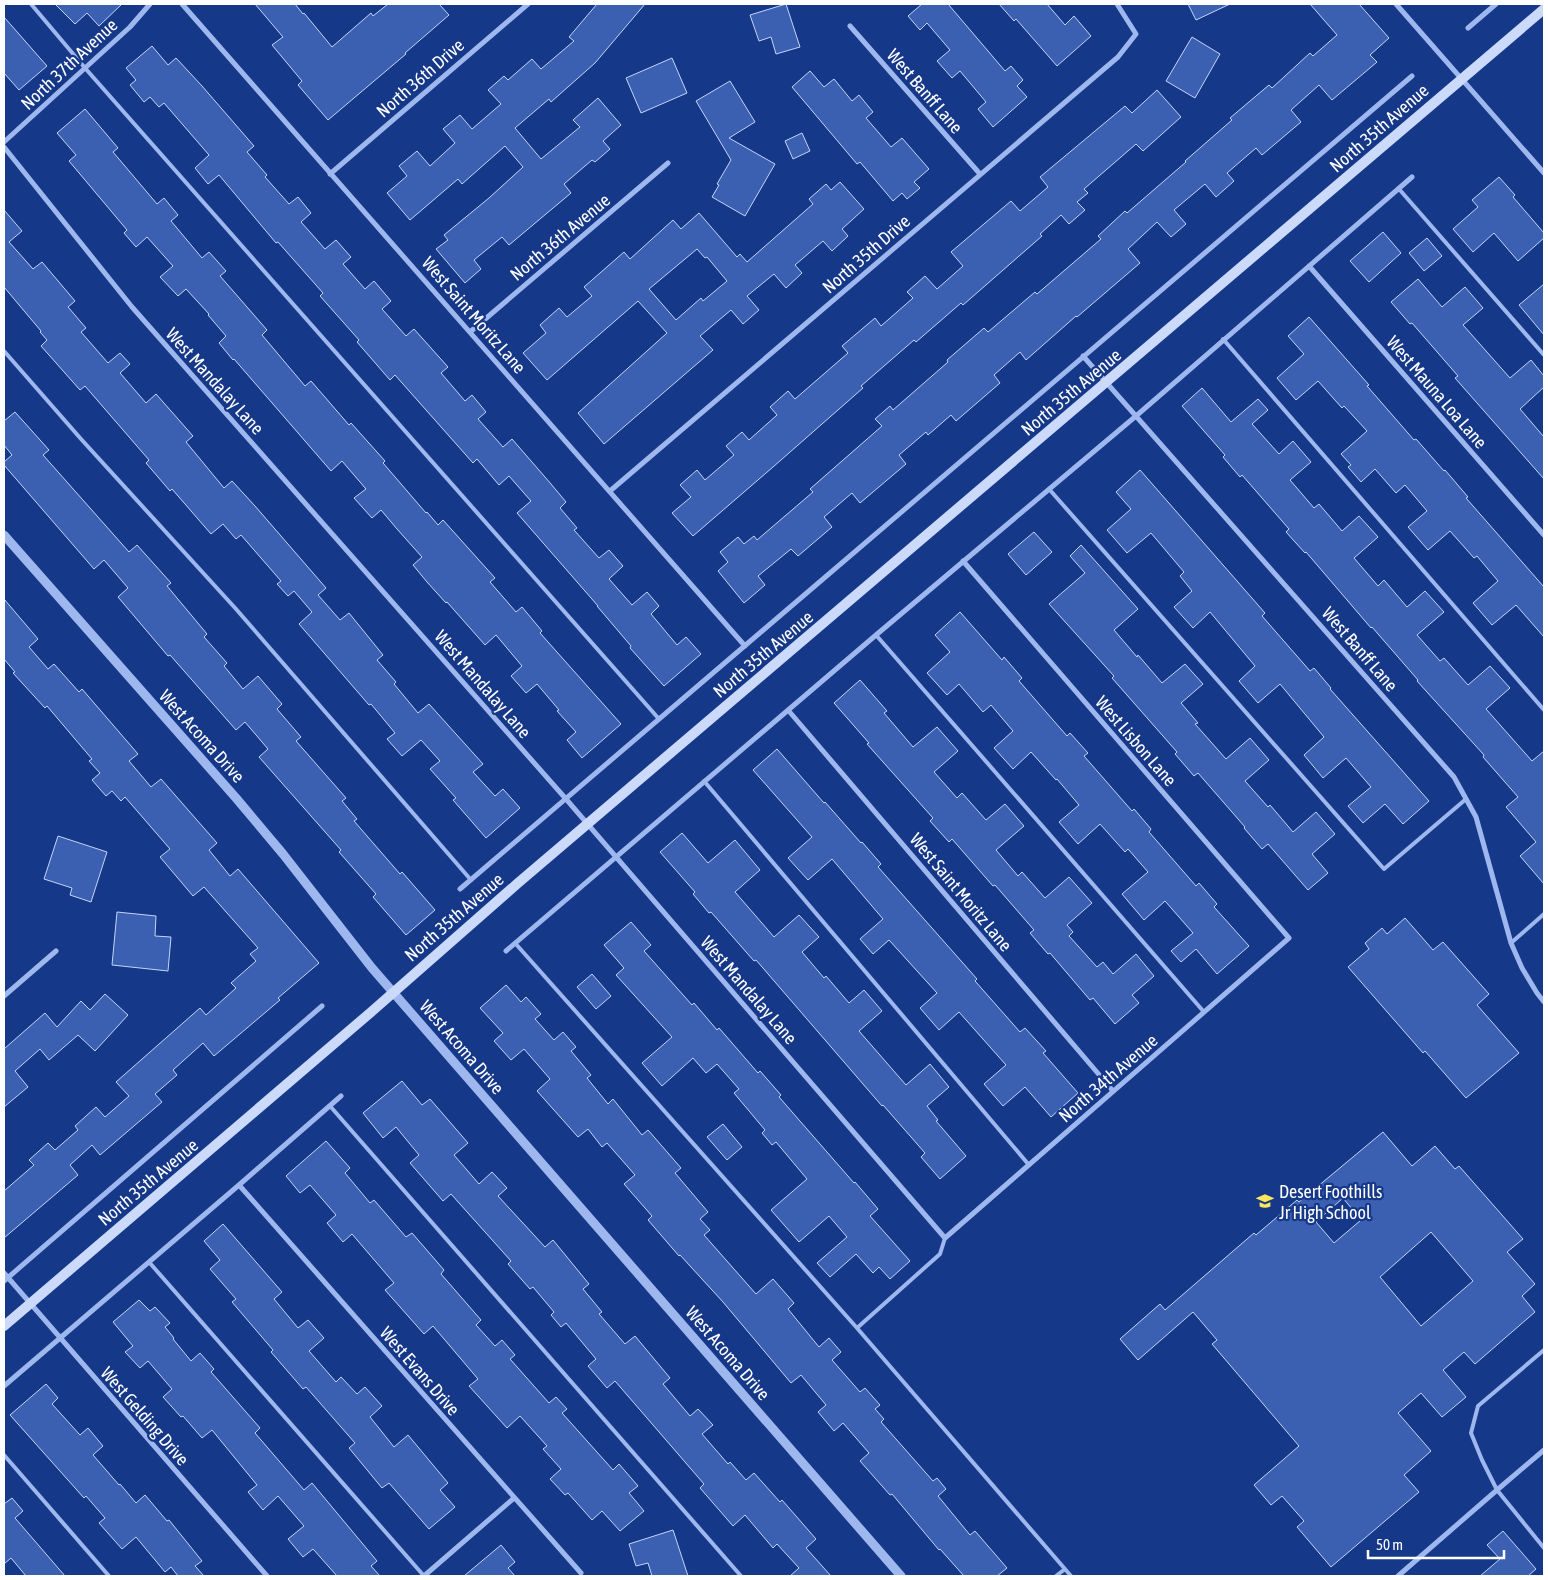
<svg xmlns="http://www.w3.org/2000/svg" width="1548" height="1580" font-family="'Asap Condensed',sans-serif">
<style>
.building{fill:#3b5fb1;stroke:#c4d5fa;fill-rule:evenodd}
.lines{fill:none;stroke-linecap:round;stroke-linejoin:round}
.service{stroke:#9eb7ee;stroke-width:4}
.minor{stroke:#9eb7ee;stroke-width:5}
.tertiary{stroke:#9eb7ee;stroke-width:9}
.secondary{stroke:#cbd9fa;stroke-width:10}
.labels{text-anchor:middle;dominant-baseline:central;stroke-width:4.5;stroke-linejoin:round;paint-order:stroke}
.street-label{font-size:18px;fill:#fff;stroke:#163889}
.poi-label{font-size:18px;fill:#fff;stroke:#163889;text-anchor:start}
</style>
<rect width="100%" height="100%" fill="#163889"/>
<path class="building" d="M55,4H122L99,26L87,13L75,24Z
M255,4H295L303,14L304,13L332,47L371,13L373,16L388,4H439L449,15L405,53L406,54L328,120L298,85L302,81L272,45L283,37Z
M597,4H645L595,63L551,102L549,99L515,128L541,159L580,127L573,120L598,98L621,125L603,141L610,149L595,162L592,160L564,184L571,193L509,245L502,237L474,260L481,269L465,283L436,249L448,240L444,235L489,198L523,167L505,146L462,184L458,179L410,220L387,193L407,176L399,166L417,151L430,166L455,143L443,129L460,115L472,129L501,104L488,90L504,76L508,80L532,59L541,69L574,41L569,37Z
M786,4L800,47L776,54L771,37L759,41L750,15Z
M922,4H948L1005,71L1011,66L1023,80L1017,86L1027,97L993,127L978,109L986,102L960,71L952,78L937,61L950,50L927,23L920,30L908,16Z
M999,4H1047L1065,25L1074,16L1091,36L1057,66L1016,19L1014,21Z
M1188,4H1230L1196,20Z
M1310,4H1359L1389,38L1370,55L1377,62L1332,100L1319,85L1291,110L1301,122L1262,155L1256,148L1227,173L1234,181L1216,197L1205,184L1174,210L1186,224L1171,237L1157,222L1128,249L1140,263L1077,317L1076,316L1026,360L1020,352L994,375L1000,383L956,421L951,415L928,435L926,432L899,455L906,464L860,503L852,493L824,517L832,527L798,556L791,549L758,576L765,585L744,603L718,571L728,562L720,552L738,537L744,544L754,536L757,540L813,492L810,489L882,426L875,419L890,406L893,410L948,362L947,360L984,328L988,332L1035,292L1037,294L1101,239L1098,236L1125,211L1127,213L1186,162L1185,161L1232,120L1230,118L1269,85L1272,88L1310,53L1313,56L1337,35Z
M4,17L47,66L19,90L4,73Z
M1192,37L1220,54L1195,98L1166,81Z
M152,46L168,65L176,58L202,86L254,146L247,152L267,175L265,177L289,204L298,197L311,213L301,222L325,249L336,240L351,257L343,264L365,289L374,281L391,301L382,309L406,336L414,329L448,367L441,373L465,401L472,395L486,412L478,419L503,447L512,439L551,484L566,502L560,508L577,528L574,530L599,558L609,550L623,566L609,579L632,605L647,592L659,606L651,614L677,645L686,637L701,654L664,686L630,648L631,646L597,606H598L517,513L531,501L509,476L499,485L477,459L473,463L395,375L390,380L357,342L359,340L320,296L323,293L278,242L276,243L219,175L208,184L195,168L209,155L164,103L159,107L150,97L144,102L130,85L136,80L126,68Z
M672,58L687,93L641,113L626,78Z
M810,71L824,87L834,79L852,101L859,95L873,112L866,118L891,147L902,138L929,169L914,182L920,188L907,199L902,193L893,201L860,162L857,164L792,87Z
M730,81L755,122L729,138L775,164L745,216L712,197L719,185L717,184L731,160L696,101Z
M1157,90L1181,117L1143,151L1136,144L1084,189L1088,193L1077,202L1085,210L1069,224L1061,215L1040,234L1042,236L963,305L961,303L916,342L914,340L861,386L863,388L773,467L693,536L672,513L691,497L680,485L697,470L705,480L734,455L726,446L742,432L749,440L777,415L770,407L788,391L795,399L848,353L842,346L875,318L881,326L913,298L907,292L925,276L937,289L963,266L951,252L1011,201L1020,211L1048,187L1040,177L1125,106L1132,113Z
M85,109L118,148L113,152L157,204L164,198L178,215L171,221L202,258L209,252L226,271L220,276L267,330L262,335L305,386L311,381L349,425L351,423L385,461L383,463L426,513L427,512L438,525L443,520L495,578L490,582L516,612L522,607L542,631L540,633L621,724L582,758L567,740L576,732L557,711L559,710L537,684L526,693L511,676L522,666L496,635L485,645L447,602L446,603L427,582L413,565L422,557L397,529L381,510L372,518L354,498L366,489L342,461L331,471L234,359L233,360L219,343L226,336L208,315L209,314L186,289L178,296L160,277L173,266L147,237L136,247L124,233L127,230L69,161L76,155L57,133Z
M802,133L810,151L793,159L785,141Z
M1499,177L1515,195L1513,197L1544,233V238L1518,261L1494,233L1473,252L1453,229L1478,207L1472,200Z
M840,182L864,209L842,229L848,236L832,251L823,241L795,265L802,273L786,288L774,274L747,296L759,310L743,324L731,310L700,336L713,350L604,444L578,413L667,333L638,301L547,380L523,353L546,333L540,325L559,308L567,317L592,296L584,287L624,252L630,259L673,220L681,229L699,213L737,257L740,254L747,262L813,204L809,199L826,184L831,190ZM697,249L705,258L707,257L727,281L703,301L701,298L676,320L649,289Z
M4,210L22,231L9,242L33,269L42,262L75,301L68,307L86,328L81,332L108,363L120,353L130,364L120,373L146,403L156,394L193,436L186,442L224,488L232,481L255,506L326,588L318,595L340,620L349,613L383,655L377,660L396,682L394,684L418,713L429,704L483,764L473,772L495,796L503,789L520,808L486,838L453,800L456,798L430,769L440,761L421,740L402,756L387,739L395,733L371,704L369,705L299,624L312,612L294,591L288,596L277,584L281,581L241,535L236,539L223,524L211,534L172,489L170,491L146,463L149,460L85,386L80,390L41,346L47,340L40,332L41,331L4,287Z
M1383,232L1401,253L1369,282L1350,261Z
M1427,238L1442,256L1424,271L1409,253Z
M1418,279L1442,307L1465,287L1483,308L1463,325L1510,378L1531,360L1544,376V387L1520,409L1544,437V479L1455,378L1458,376L1412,323L1410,324L1391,302Z
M1544,284V335L1519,305Z
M1309,317L1369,385L1367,386L1414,440L1416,439L1444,471L1445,470L1468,497L1466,498L1544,587V637L1516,605L1492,625L1473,603L1498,581L1477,556L1474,558L1450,531L1428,550L1408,527L1427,511L1405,485L1396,493L1375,469L1361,482L1348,467L1351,465L1341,454L1367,431L1344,406L1342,408L1318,381L1296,400L1277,378L1304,354L1288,336Z
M1202,388L1231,422L1258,399L1268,410L1252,424L1279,454L1293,441L1311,462L1290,480L1314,508L1319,504L1342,531L1359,516L1378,537L1354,558L1378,586L1384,580L1407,607L1425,591L1444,612L1417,635L1440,661L1444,658L1468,685L1490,666L1510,688L1486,709L1532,761L1544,751V884L1520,856L1536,842L1506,807L1518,797L1483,757L1484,755L1417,681L1418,680L1372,627L1371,628L1306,552L1305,553L1286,532L1289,529L1242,475L1240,477L1223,457L1225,455L1182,406Z
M15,412L49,450L43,455L129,552L137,545L171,583L167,586L207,634L204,637L227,663L224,666L243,689L258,676L282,704L277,709L301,737L296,741L346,798L342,801L357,819L354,821L400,874L402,872L435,910L406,935L373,897L376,894L339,852L341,850L259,757L268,749L245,722L236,730L170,655L168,656L118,597L128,588L104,560L94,569L4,465V462L12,455L4,445V421Z
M1140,470L1265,613L1262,616L1310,671L1314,668L1331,688L1330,689L1429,801L1403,824L1385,804L1363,823L1348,806L1371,787L1346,758L1323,778L1304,755L1324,737L1280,684L1258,703L1239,681L1255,666L1210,612L1193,628L1174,607L1192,591L1180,576L1184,572L1151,533L1127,553L1107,530L1131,509L1116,492Z
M1034,532L1052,552L1026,575L1008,554Z
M1081,545L1138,609L1114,630L1137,657L1138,655L1162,683L1185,664L1203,684L1181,703L1198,723L1195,724L1226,759L1250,738L1269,760L1245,781L1268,807L1270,805L1293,832L1316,812L1335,834L1312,854L1328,873L1308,890L1268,844L1262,849L1244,828L1245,827L1198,773L1194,776L1175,754L1177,752L1112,678L1114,676L1049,604L1085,573L1070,556Z
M4,599L38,639L29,647L48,669L54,664L79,692L82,689L138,754L129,761L151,787L161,779L217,843L209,850L230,876L238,869L319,963L278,998L280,1000L214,1056L203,1043L173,1070L177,1075L155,1094L162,1102L100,1155L92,1145L70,1165L78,1175L4,1238V1191L34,1165L29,1160L48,1143L55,1150L78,1130L75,1126L96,1107L105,1117L129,1096L116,1082L200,1008L206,1015L236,988L231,983L256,961L250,954L258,948L204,887L193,896L160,857L170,849L125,797L121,801L112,791L106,796L92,780L100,773L89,761L92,759L47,706L45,708L13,673L15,672L4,659Z
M960,612L1002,660L1004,657L1022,678L1019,681L1067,736L1070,733L1088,753L1084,756L1132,811L1134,809L1151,829L1149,832L1196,886L1199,883L1217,904L1214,907L1249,946L1217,974L1196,949L1181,962L1171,951L1193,933L1165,901L1144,920L1122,894L1148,872L1128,849L1125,852L1100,824L1078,844L1059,822L1079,805L1057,779L1056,780L1031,752L1013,769L994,748L1013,731L991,705L983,712L959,684L947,695L927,673L950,652L935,635Z
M860,680L887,711L884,713L913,747L937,727L958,751L934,772L957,798L962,793L986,820L1005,804L1024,826L996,850L1018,876L1022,872L1045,898L1069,877L1092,903L1067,925L1073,932L1069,936L1097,967L1103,962L1113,974L1136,954L1154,976L1132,995L1139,1003L1115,1024L1093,998L1090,1000L1050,953L1048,954L1030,933L1034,930L995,885L993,886L952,839L949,842L930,821L933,818L867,744L869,743L834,703Z
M777,749L824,803L825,802L861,843L862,842L881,864L878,867L977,979L975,981L1020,1032L1025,1028L1046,1051L1043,1053L1078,1093L1051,1117L1025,1087L1003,1106L984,1084L1006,1065L959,1012L939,1030L920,1008L937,993L889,940L873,954L860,939L883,919L832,859L808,880L788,858L812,837L753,770Z
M682,833L708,863L735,840L760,870L735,892L774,937L799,915L819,937L802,952L824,978L826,976L849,1003L864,990L882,1011L859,1031L906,1085L930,1064L949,1087L927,1106L938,1120L936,1121L966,1156L940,1179L921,1157L925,1153L883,1105L882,1106L756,960L754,961L711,912L709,913L693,894L695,892L660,852Z
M58,836L107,852L91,902L70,895L72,888L44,879Z
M117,912L156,916L155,936L171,937L168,971L112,965Z
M1405,918L1433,950L1443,942L1489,994L1477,1005L1519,1053L1466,1098L1425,1051L1423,1053L1348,967L1369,949L1365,943L1382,928L1387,934Z
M631,922L651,945L644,951L692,1005L694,1003L717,1030L719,1028L758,1073L760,1071L781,1095L779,1097L854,1183L855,1182L878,1209L870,1216L910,1261L890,1279L879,1267L873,1273L856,1254L830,1277L817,1263L847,1237L829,1216L799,1242L771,1210L807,1179L776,1142L772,1145L762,1133L765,1130L734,1093L739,1089L717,1064L706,1073L693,1058L662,1086L642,1063L672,1037L616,975L624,968L604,945Z
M592,974L611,996L596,1009L577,987Z
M506,985L521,1002L526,997L541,1014L535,1019L554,1040L563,1032L576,1047L571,1051L591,1075L587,1078L608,1104L613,1099L642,1135L648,1130L681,1168L675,1173L708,1212L700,1219L710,1230L704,1235L756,1294L773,1279L794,1303L788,1309L819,1347L829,1338L841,1352L832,1360L860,1392L865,1388L880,1405L875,1409L884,1419L881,1422L933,1481L937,1478L946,1489L938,1496L970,1535L975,1531L1007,1568L997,1576H964L940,1549L939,1550L892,1494L890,1495L860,1461L869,1453L843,1423L834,1431L818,1412L826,1405L801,1375L791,1383L723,1302L680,1255L679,1256L648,1220L652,1216L624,1184L635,1175L607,1143L602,1147L588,1129L578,1137L537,1091L550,1079L524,1049L511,1060L494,1041L503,1033L480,1008Z
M105,994L128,1015L95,1051L78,1035L49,1060L40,1049L15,1071L28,1087L4,1107V1049L45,1013L57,1027L81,1001L90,1010Z
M402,1081L422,1105L430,1099L468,1143L454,1155L479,1184L492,1172L507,1188L498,1196L545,1247L553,1240L589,1284L583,1289L602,1312L599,1314L625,1344L635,1336L670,1378L663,1384L690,1416L698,1409L713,1425L702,1434L728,1464L730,1462L746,1480L754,1473L780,1502L782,1500L816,1539L806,1548L831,1576H790L799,1568L777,1544L773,1548L745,1515L733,1526L700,1488L704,1484L615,1381L607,1388L588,1366L596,1359L566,1323L561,1327L551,1315L554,1312L533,1287L530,1289L508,1264L511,1261L451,1194L443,1201L410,1163L419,1155L396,1127L383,1138L363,1113Z
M723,1124L742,1147L727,1160L707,1137Z
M1383,1132L1412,1166L1435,1146L1455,1169L1459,1166L1523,1239L1507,1252L1535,1284L1522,1296L1535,1312L1475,1364L1464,1352L1443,1370L1466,1397L1442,1417L1421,1393L1398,1413L1431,1451L1404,1475L1419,1492L1331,1567L1297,1527L1304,1521L1282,1496L1271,1505L1254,1485L1299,1446L1212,1344L1217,1340L1193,1312L1138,1360L1120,1339L1160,1304L1165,1310L1254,1233L1256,1235L1297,1200L1299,1202ZM1343,1198L1361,1220L1334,1243L1316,1222ZM1431,1232L1473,1281L1421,1326L1380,1277Z
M326,1141L350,1168L345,1173L370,1203L374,1200L406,1237L412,1233L444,1270L441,1274L481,1320L476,1325L495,1346L502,1340L515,1355L510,1359L549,1403L556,1397L567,1409L562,1413L613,1470L619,1464L638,1486L629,1493L644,1511L620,1531L602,1511L592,1520L568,1493L565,1495L550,1479L561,1469L543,1449L547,1446L520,1416L507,1428L469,1386L478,1379L433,1326L424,1334L385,1290L394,1283L352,1234L343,1242L327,1223L336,1215L310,1185L300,1193L286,1176Z
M223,1224L282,1292L274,1299L298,1328L308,1320L324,1338L309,1351L336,1382L341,1377L357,1394L365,1387L382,1406L370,1417L394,1447L408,1435L448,1483L440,1490L455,1507L429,1529L389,1483L382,1488L349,1448L355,1443L306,1387L303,1389L271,1352L273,1350L232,1302L236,1299L210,1269L220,1260L204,1241Z
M139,1300L150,1311L155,1307L170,1323L165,1327L174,1338L173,1339L191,1361L200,1353L214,1369L211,1372L260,1428L255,1433L304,1490L312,1483L377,1561L371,1566L380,1576H337L313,1549L303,1557L288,1539L304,1526L278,1496L263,1510L248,1492L257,1485L212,1430L202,1438L183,1416L181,1417L163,1397L172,1389L148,1361L140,1368L125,1352L133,1346L113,1322Z
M46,1384L58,1398L52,1404L80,1435L88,1428L103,1446L93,1455L119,1485L120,1484L136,1503L145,1495L167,1521L169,1520L202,1561L195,1566L204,1576H178L171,1567L165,1572L136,1537L122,1549L99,1523L105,1518L86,1496L84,1498L10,1415Z
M12,1498L23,1511L15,1518L65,1576H26L11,1558L4,1564V1504Z
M673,1530L688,1576H652L648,1563L636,1566L629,1544Z
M1503,1531L1536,1569L1528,1576H1480L1500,1559L1487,1545Z
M501,1545L515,1562L508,1568L515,1576H464Z"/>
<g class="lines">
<path class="service" d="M31,4L85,68L659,719
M1399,189L1544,355
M1223,339L1544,710
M4,351L81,439L236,609L471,880
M1049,489L1384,869L1466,799
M876,635L1204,1012
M704,781L1029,1165
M515,943L857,1328L1071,1576
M1511,943L1544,914
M330,1106L741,1576
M149,1262L424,1576
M857,1328L940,1254L945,1238
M1544,1350L1478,1406L1471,1433L1482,1460L1497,1490L1544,1548
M4,1455L109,1576
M1056,1576L1065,1569"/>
<path class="minor" d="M182,4L745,646
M1396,4L1544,173
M850,26L980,174
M1468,28L1496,4
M4,142L130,27L150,4
M4,147L132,307L566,799L945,1238L1289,938L963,561
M330,174L528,4
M1309,266L1544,535
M470,332L668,163
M1083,356L1454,777L1476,817L1511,943L1522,968L1537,993L1544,1002
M610,491L1118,57L1136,34L1117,4
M788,710L1113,1091
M460,889L1412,76
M506,951L876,635L1136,416L1412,177
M4,996L56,951
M239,1185L581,1573
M4,1273L267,1576
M4,1281L322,1006
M4,1386L239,1185L341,1096
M424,1576L514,1498
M1398,1576L1497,1490L1544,1450"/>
<path class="tertiary" d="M4,535L236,798L283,854L372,968L901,1576"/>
<path class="secondary" d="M4,1326L370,1013L518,883L1544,9"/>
</g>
<defs>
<g id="school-bare" transform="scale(1.35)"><path d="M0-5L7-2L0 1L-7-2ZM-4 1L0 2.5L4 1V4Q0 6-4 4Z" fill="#ffe75b" stroke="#163889" stroke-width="2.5" paint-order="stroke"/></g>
</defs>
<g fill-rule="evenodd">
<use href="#school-bare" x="1265" y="1201"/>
</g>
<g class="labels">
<g class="street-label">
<text transform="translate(69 64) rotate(-43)">North 37th Avenue</text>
<text transform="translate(420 78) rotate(-41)">North 36th Drive</text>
<text transform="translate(925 91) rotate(49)">West Banff Lane</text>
<text transform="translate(1379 128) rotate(-41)">North 35th Avenue</text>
<text transform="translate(560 237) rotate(-40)">North 36th Avenue</text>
<text transform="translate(866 254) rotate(-41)">North 35th Drive</text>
<text transform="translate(474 315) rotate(49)">West Saint Moritz Lane</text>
<text transform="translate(215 381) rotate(48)">West Mandalay Lane</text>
<text transform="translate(1071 392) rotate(-40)">North 35th Avenue</text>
<text transform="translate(1437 392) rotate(49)">West Mauna Loa Lane</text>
<text transform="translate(1360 649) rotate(49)">West Banff Lane</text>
<text transform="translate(763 654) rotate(-40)">North 35th Avenue</text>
<text transform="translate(483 684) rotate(49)">West Mandalay Lane</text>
<text transform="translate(202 736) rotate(48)">West Acoma Drive</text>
<text transform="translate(1136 741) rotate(49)">West Lisbon Lane</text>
<text transform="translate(961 892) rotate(50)">West Saint Moritz Lane</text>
<text transform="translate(454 917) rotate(-41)">North 35th Avenue</text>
<text transform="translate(749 990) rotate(49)">West Mandalay Lane</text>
<text transform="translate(462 1047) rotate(49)">West Acoma Drive</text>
<text transform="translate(1108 1078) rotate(-41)">North 34th Avenue</text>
<text transform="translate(148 1182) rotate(-40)">North 35th Avenue</text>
<text transform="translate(728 1353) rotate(49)">West Acoma Drive</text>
<text transform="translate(420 1371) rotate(49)">West Evans Drive</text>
<text transform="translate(145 1416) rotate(49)">West Gelding Drive</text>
</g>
<g class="poi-label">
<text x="1279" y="1191">Desert Foothills<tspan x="1279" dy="21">Jr High School</tspan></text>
</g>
</g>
<rect width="1548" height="1580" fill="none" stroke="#ffffff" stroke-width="10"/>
<path d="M1368 1550v8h136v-8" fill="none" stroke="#ffffff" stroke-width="2.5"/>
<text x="1376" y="1550" font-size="15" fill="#ffffff" stroke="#163889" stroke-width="4" paint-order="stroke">50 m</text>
</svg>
